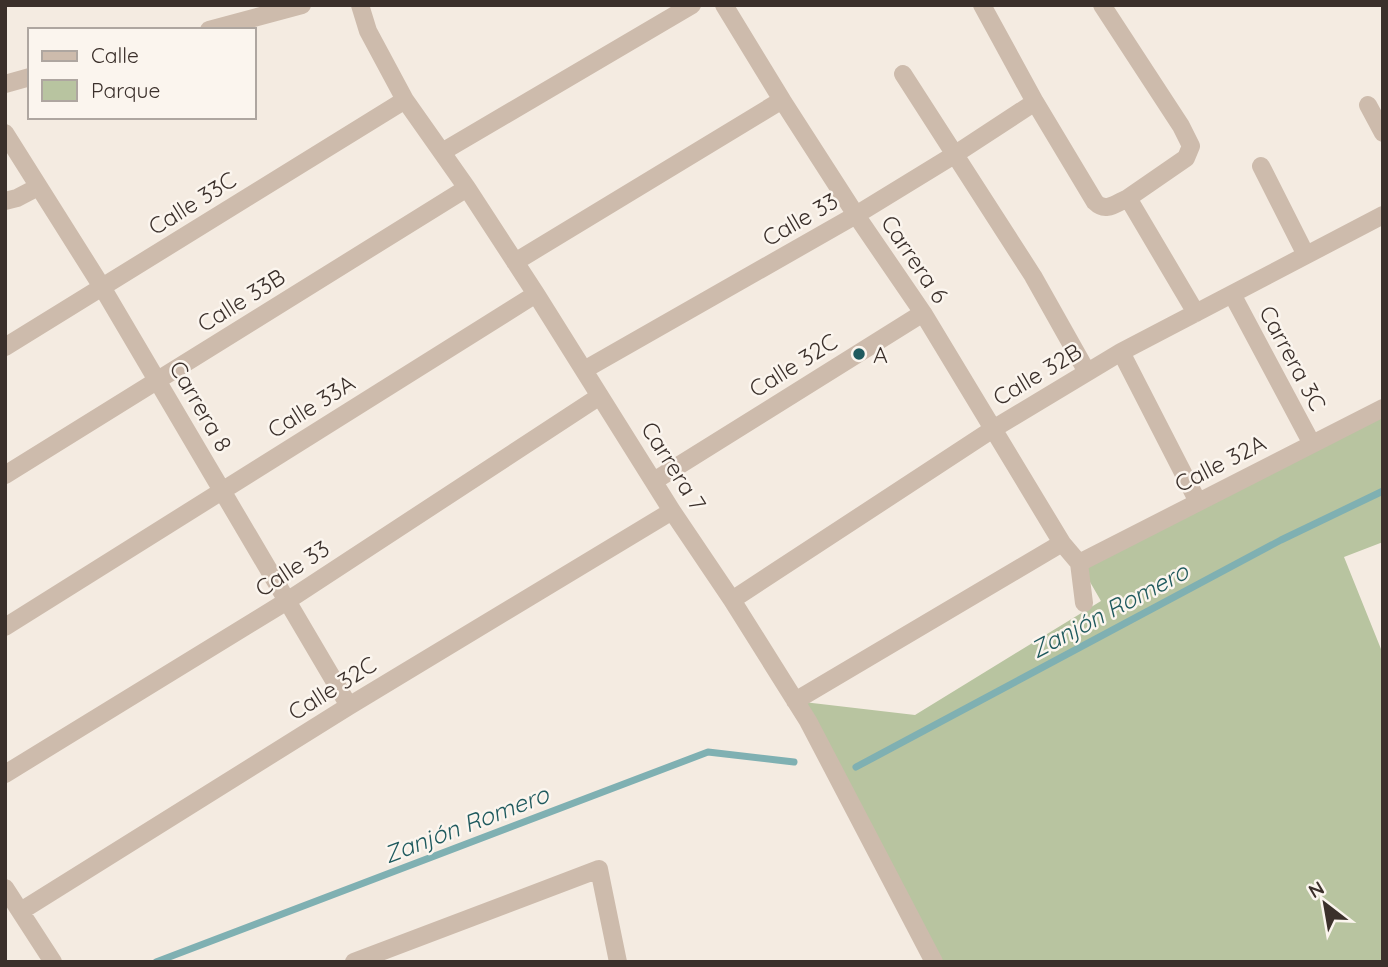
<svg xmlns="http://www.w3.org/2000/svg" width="1388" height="967" font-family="Quicksand,sans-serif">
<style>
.green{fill:#b8c4a0}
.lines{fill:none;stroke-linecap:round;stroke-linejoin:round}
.stream{stroke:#7fb0b2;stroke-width:7}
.minor{stroke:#cdbbac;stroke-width:18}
.poi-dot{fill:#1f5a5e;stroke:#fbf5ee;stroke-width:2.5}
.labels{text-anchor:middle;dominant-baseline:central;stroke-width:5;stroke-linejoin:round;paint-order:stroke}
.street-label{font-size:23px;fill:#3b302b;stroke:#fbf5ee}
.poi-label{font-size:23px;fill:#3b302b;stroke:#fbf5ee;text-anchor:start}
.water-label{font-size:24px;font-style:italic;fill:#1f5a5e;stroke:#fbf5ee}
</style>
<rect width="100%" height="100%" fill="#f4ebe1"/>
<path class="green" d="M1383,407V542L1344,557L1383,654V962H934L795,701L915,715L1101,601L1079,563Z"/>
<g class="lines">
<path class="stream" d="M856,767L1281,540L1383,491
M156,962L708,752L794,762"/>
<path class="minor" d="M360,5L368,31L405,100L467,188L536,294L672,511L732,600L808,721L934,962
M724,5L782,100L856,215L923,313L1062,543L1079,563L1084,603
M982,5L1035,102L1095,202C1106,213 1116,203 1128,198
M1102,5L1181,126L1191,146L1186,158L1128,198L1196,313
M209,30L302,5
M903,74L1033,276L1087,372
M5,84L30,77
M1368,105L1383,133
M5,133L102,287L349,706
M442,152L692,5
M1261,166L1306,255
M5,201L17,198L38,187
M515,262L782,100
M1232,294L1312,444
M5,347L405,100
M1121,352L1198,502
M584,370L856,215L954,155L1035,102
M5,475L467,188
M654,481L923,313
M1079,563L1383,408
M732,600L993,429L1121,352L1383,215
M5,627L536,294
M795,701L1062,543
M5,774L287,601L600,396
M5,888L53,962
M21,911L349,706L672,511
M354,962L599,869L618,962"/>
</g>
<circle class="poi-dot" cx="859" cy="354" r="7"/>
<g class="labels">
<g class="street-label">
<text transform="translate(192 203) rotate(-32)">Calle 33C</text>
<text transform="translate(800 219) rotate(-30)">Calle 33</text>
<text transform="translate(915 259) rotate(56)">Carrera 6</text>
<text transform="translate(241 300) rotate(-32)">Calle 33B</text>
<text transform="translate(1293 358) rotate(62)">Carrera 3C</text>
<text transform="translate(793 365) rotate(-32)">Calle 32C</text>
<text transform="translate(1037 374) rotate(-31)">Calle 32B</text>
<text transform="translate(201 406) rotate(60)">Carrera 8</text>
<text transform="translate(311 406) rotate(-32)">Calle 33A</text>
<text transform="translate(1220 463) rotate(-27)">Calle 32A</text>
<text transform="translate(674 466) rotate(58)">Carrera 7</text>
<text transform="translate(292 568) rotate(-33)">Calle 33</text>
<text transform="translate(332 688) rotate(-32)">Calle 32C</text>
</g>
<g class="poi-label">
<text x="873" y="354">A</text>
</g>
<g class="water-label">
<text transform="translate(1109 610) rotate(-28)">Zanjón Romero</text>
<text transform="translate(466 824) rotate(-21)">Zanjón Romero</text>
</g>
</g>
<rect width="1388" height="967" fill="none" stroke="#3b302b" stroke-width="14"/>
<rect x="28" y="28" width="228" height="91" fill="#fbf5ee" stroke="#aea6a0" stroke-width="2"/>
<rect x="42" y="51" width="35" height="10" fill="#cdbbac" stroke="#aea6a0" stroke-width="2"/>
<text x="91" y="63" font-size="21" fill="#3b302b">Calle</text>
<rect x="42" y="80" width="35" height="21" fill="#b8c4a0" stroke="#aea6a0" stroke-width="2"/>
<text x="91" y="98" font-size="21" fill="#3b302b">Parque</text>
<g transform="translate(1325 904) rotate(329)" stroke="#fbf5ee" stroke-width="5" paint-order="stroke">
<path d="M0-5L12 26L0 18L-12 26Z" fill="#3b302b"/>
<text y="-10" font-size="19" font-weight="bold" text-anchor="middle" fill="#3b302b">N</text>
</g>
</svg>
